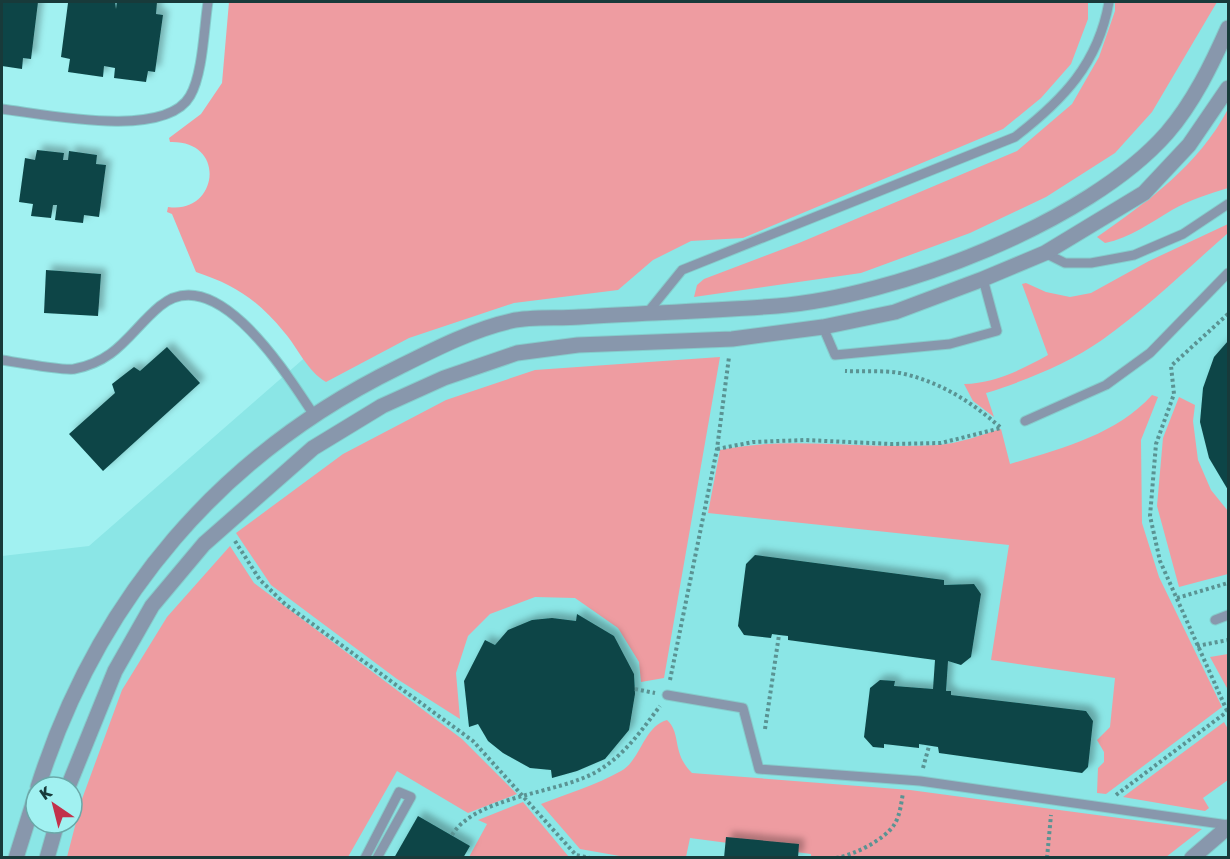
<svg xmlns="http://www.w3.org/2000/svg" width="1230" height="859" font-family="Rubik,sans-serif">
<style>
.built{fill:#8be6e6;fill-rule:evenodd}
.green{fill:#ee9ca1}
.building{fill:#0c4546;filter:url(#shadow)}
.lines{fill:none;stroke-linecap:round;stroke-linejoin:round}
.service-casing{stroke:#86cccc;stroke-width:11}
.minor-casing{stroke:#86cccc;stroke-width:17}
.tertiary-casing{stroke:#86cccc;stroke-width:17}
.path{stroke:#5a9393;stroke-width:4;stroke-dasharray:3 3;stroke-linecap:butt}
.service{stroke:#8897ac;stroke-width:9}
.minor{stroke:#8897ac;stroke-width:15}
.tertiary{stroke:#8897ac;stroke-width:15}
</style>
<defs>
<filter id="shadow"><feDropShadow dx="5.5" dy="-5.5" stdDeviation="3" flood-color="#0004"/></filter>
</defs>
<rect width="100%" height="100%" fill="#a1f1f1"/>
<path class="built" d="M276,2H1228V857H2V556L89,546L317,347ZM36,787H72V823H36Z"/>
<path class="green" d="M229,2H1088V19L1071,64L1041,98L1003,129L743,238L691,241L653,260L618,290L514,303L409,338L326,382C307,371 298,348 284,332C258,300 235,285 196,272L172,214L167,212L168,207C218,215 228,140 170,142L169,138L201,114L222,83Z
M1115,2H1217L1152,112L1115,153L1046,197L970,233L861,273L694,297L697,285L704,279L799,243L1017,151L1072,104L1099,57L1115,11Z
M1228,109V188C1209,194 1189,200 1172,210C1150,223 1130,238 1105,243L1097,237C1147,202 1199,165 1228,109Z
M1228,224V233C1187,269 1147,308 1102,340C1069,363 1025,381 986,393L994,417L973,401L964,384C995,383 1021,370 1048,355L1022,284L1026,283L1046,292L1070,297L1091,293L1149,261Z
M720,357L664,678L641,682L639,662L618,628L575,598L535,597L490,614L468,636L456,673L460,719L397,679L271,585L236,533L343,454L446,400L535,370Z
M1152,395L1158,397L1141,440L1142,523L1159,577L1222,707L1106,794L1097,793L1098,768L1104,762V752L1097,740L1110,727L1115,678L991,660L1009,545L708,513L720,450C792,435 864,450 937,445C958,444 980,435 1001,429L1010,464C1060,449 1116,435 1152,395Z
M1179,397L1195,405L1193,421L1198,460L1211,490L1228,511V574L1179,587L1157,506L1163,438Z
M230,546L254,583L462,739L517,794L468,813L397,771L348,857H67L82,799L122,690L167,617Z
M1228,654V690L1210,657Z
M667,720C682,734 671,752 692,773L910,790L1202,829L1166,857L811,858V854L690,838L686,857L631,858L580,849L541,804C567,794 596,785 621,771C641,760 643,727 667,720Z
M1224,722L1228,729V780L1203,798L1209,808L1205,811L1123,797Z
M523,802L569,857H469L487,824L478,820Z"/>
<path class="building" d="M2,2H38L31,59L23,58L22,69L2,66Z
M73,2H115L116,9L117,2H157L156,14L163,15L155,72L148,71L146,82L114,78L115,68L104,66L103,77L68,72L70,59L61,57L68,3Z
M37,150L64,153L63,160H68L69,151L97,155L96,164L106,165L99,217L84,215L83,223L55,220L57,205H53L51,218L31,216L33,204L19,202L25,158L35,160Z
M46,270L101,274L98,316L44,313Z
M1228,341V490L1209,458L1200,422L1203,388L1214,357Z
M167,347L200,383L103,471L69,434L115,393L112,384L134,367L140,371Z
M755,555L944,580V585L974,584L981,594L971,657L961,665L948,661L946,691H951V695L1086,711L1093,721L1088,767L1082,773L939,753L938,747L919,744V748L884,744V748L873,747L864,737L870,688L880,680L895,681L894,686L933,689L935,660L788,640V636L779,635L772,634L771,638L744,635L738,626L746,564Z
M577,614L614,636L634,674L635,694L629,730L605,759L577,771L552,778L551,770L530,768L503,753L488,741L478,724L469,727L464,681L485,640L495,645L508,630L532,620L552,618L576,621Z
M418,816L470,846L463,858H394Z
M726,837L799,844L798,858H724Z"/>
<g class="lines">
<g class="service-casing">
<path id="service" d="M2,109C44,114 165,140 190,96C203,74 204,27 208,2
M1045,253L1065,263H1091L1134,255L1183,234L1228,204
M648,312L682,270L1015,137C1063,100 1098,64 1109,2
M823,327L835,355L950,344L997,331L983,279
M2,360C15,362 65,371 74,369C118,361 130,331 160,306C217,259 289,378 314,415
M1025,421L1106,385L1150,353L1228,273
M1215,620L1228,615
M667,695L743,708L759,769L920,781L1228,825
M365,858L399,792L411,797L377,858"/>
</g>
<g class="minor-casing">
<path id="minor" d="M1192,858L1228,827"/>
</g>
<g class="tertiary-casing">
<path id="tertiary" d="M38,787C98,598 221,454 399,367C433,350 474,329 511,321C533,316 558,319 580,317C646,313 712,311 777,306C894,297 1088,223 1167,133C1193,103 1212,64 1228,28
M68,787L115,671L152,606L204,544L313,448L382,406L444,378L517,353L578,345L732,339L823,327L895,312L983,279L1045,253L1144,193L1189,145L1228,88
M16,858L36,794
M47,858L57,823"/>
</g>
<path class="path" d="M1228,314L1171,366L1174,394L1156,444L1150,516L1160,561L1228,713
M717,449L753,442L805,440L892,444L941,443L1001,428C972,402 939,381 900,373C883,370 862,372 845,371
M235,541L260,580L285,604L473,741L576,855L590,858
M1177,598L1228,583
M1197,646L1228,640
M670,680L717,449L729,357
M635,689L655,693
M765,729L779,635
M923,768L929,746
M1116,795L1228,711
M452,835C476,796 557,794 596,772C624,756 641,731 660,706
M836,858C854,855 884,840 894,825C900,816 901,804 903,793
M1047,858L1051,815"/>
<use href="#service" class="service"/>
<use href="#minor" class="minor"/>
<use href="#tertiary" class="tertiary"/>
</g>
<rect width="1230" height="859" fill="none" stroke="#183a3a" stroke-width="6"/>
<g transform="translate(54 805) rotate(325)"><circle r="28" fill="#a1f1f1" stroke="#6aa8a8" stroke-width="1.5"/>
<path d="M0-4.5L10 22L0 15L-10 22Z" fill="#c2314b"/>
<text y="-9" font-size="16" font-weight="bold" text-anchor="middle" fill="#183a3a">K</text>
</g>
</svg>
